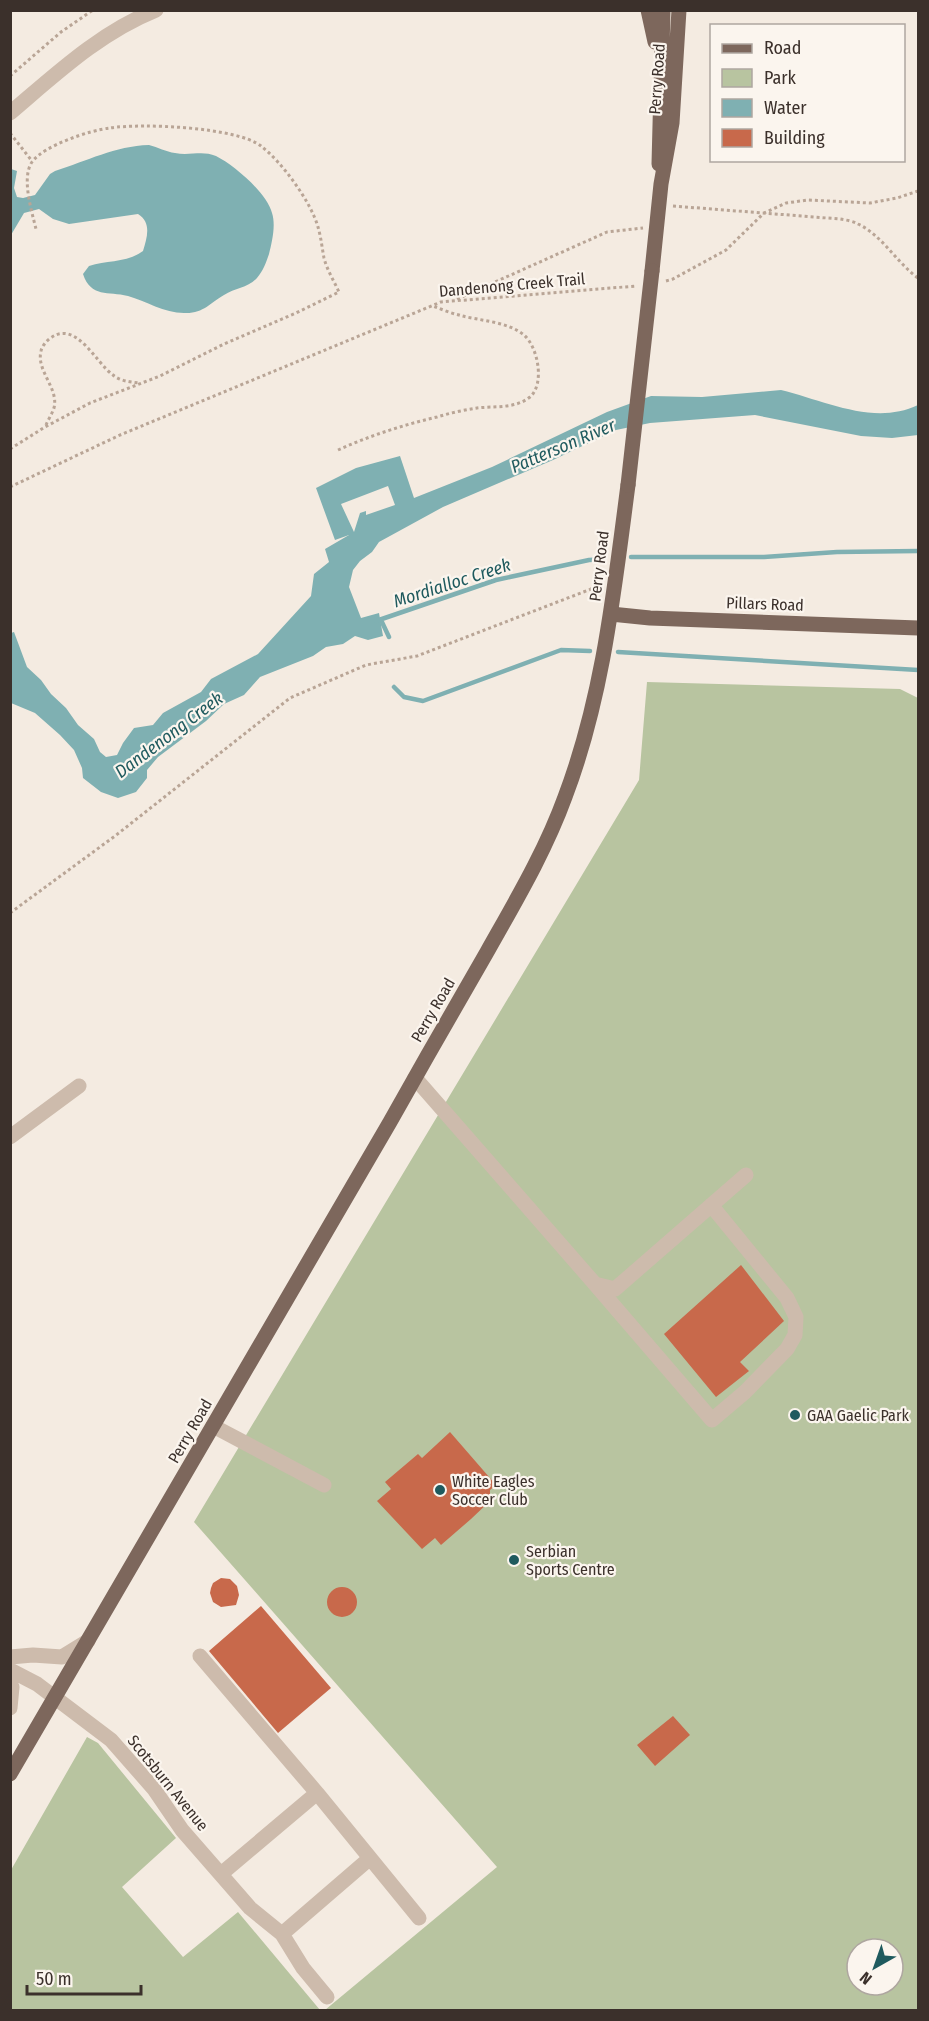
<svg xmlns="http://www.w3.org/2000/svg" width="929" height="2021" font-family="'Fira Sans Condensed',sans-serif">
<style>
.green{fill:#b8c4a0;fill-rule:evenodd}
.water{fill:#7fb0b2;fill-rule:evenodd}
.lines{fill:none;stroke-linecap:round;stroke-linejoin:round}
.stream{stroke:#7fb0b2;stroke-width:4.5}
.building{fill:#c8694b}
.path{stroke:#b9a596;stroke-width:3;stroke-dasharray:3 3;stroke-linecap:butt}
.minor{stroke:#cdbbac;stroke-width:15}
.major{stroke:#7d675c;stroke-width:15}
.major-bridge{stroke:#7d675c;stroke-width:15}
.poi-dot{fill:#1f5a5e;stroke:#fbf5ee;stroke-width:2}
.labels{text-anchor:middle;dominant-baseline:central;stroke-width:4.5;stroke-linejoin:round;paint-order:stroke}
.street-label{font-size:16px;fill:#3b302b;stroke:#fbf5ee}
.poi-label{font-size:16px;fill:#3b302b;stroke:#fbf5ee;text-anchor:start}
.water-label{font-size:18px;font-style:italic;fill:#1f5a5e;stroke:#fbf5ee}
</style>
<rect width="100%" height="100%" fill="#f4ebe1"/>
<path class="green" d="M647,682L900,689L918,698V2010H325L497,1867L194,1522L639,780ZM857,1949H893V1985H857Z
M87,1737L98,1743L176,1838L122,1887L183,1957L238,1912L320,2010H11V1870Z"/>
<path class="water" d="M149,145C158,147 166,152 175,153C190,156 202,150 216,156C234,165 267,193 272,213C276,225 272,242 269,254C266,263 263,271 257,278C248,288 235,288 224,295C210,303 203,314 184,313C164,313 146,301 128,296C108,291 91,298 83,274L89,266C107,260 127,263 143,251C147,237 152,223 138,214L69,224L53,219L39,209L24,213L11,235V169L17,171L14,188L17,197L23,198L35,195L50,174L55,171C87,161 115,146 149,145Z
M781,390C826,401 874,426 918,405V435L892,438L861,436L755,415L650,423L616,430L553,460L443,507L379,542L372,552L360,561L353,570L349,587L361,618L379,613L383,636L368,640L355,636L343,644L326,647L313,656L260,677L244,695L224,704L206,721L158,757L147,770V778L136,792L118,798L101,792L83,778L82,768L74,750L60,735L35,713L11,703V633L14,632L27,667L41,680L51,694L66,708L78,725L94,739L100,752L106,757L117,755L123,743L134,728L153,725L163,713L201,692L211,679L258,654L311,596L314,574L329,562L325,549L349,535L335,540L316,488L356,468L400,456L414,498L492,467L607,412L651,396L702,397ZM388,486L395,505L366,515V511L360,513L354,532L341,504Z"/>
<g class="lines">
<path class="stream" d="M631,557H764L837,552L918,551
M381,620L389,637
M376,621L496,580L589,560L604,559
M618,652L918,670
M394,687L404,697L423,701L561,650L590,651"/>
</g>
<path class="building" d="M741,1265L784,1321L740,1362L749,1371L716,1397L664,1334Z
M450,1432L496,1485L490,1490V1501L471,1519L441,1545L435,1538L422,1549L377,1501L391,1489L385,1482L418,1454L422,1458Z
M221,1578L230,1579L237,1586L239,1595L236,1605L221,1607L213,1602L210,1593L211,1588L213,1583Z
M327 1602a15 15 0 1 1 30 0a15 15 0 1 1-30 0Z
M261,1606L331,1688L278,1733L209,1651Z
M673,1716L690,1735L655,1766L637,1745Z"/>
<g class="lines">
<path class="path" d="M10,76L61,32L93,10
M10,133L32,161
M673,206L840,219C846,220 853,221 858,224C882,235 897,263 918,278
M666,281L673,279L726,250L764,213L786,203L808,200L870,203L897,198L918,191
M457,299L607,232L643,228
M46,425C48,420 52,414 54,408C59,388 36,371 41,351C42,346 47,340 52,337C77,321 96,363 113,375C120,381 130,382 139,383
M10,449L45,427L90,403L160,376L224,344L296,313L339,292C334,281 327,270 324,258C322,248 321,237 318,227C311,202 282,162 261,146C237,127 141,123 110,128C90,130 43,146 32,162C21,178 32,212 36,229
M338,450C369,436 403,425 437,417C450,413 464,410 477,408C494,406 515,409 530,397C545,384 538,347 524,335C507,321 479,321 459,315C450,313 441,309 433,306
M10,487L120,435L441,302L636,286
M10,913L115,836L290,698L366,665L417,656L599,586"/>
<path class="minor" d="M10,113C56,74 99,33 156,10
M415,1078L595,1284L615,1289L746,1175
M10,1137L79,1086
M595,1284L712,1420L745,1392L787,1349L795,1335L796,1317L787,1298L711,1205
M213,1426L324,1485
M200,1656L317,1793L419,1918
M10,1657L33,1655L62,1657L88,1641
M10,1670L37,1684L111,1740L154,1789L182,1830L250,1908L282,1934L303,1968L327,1997
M10,1684L12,1687L10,1708
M221,1874L317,1793
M282,1934L369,1859"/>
<path class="major" d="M648,10L655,42
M659,164L663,10
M652,271L661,184L672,123L679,10
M611,614L650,618L918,628
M10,1774C136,1556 265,1340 390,1122C422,1065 454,1009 487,952C515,902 545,852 565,797C603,697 614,591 628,485"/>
<path class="major-bridge" d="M628,485L652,271"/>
</g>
<g class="poi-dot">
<circle cx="795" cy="1415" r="6"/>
<circle cx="440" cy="1490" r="6"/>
<circle cx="514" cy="1560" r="6"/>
</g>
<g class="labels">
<g class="street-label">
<text transform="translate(657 79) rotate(-86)">Perry Road</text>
<text transform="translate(512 285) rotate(-5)">Dandenong Creek Trail</text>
<text transform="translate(599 566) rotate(-83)">Perry Road</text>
<text transform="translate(765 604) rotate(2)">Pillars Road</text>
<text transform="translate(433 1010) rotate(-60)">Perry Road</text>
<text transform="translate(190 1431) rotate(-60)">Perry Road</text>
<text transform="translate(168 1783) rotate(51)">Scotsburn Avenue</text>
</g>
<g class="poi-label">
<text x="807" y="1415">GAA Gaelic Park</text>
<text x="452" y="1481">White Eagles<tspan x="452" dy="18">Soccer Club</tspan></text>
<text x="526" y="1551">Serbian<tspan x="526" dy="18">Sports Centre</tspan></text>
</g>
<g class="water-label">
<text transform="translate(563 446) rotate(-23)">Patterson River</text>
<text transform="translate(452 583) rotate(-18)">Mordialloc Creek</text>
<text transform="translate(169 735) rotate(-37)">Dandenong Creek</text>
</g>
</g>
<rect width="929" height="2021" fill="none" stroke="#3b302b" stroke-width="24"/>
<rect x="710" y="24" width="195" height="138" fill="#fbf5ee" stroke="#aea6a0" stroke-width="1.5"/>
<rect x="722" y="44" width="30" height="9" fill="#7d675c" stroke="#aea6a0" stroke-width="1.5"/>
<text x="764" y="54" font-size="18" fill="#3b302b">Road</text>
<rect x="722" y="69" width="30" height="18" fill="#b8c4a0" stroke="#aea6a0" stroke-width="1.5"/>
<text x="764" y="84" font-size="18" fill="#3b302b">Park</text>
<rect x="722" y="99" width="30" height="18" fill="#7fb0b2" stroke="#aea6a0" stroke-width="1.5"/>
<text x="764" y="114" font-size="18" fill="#3b302b">Water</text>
<rect x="722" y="129" width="30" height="18" fill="#c8694b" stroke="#aea6a0" stroke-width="1.5"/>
<text x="764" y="144" font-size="18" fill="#3b302b">Building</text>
<g transform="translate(875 1967) rotate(220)"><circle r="28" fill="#fbf5ee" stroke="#aea6a0" stroke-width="1.5"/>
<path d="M0-4.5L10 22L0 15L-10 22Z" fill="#1f5a5e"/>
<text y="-9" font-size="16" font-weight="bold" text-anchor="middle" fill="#3b302b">N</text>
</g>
<path d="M27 1985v9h114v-9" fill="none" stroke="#3b302b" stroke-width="3"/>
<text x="36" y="1985" font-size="18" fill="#3b302b" stroke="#fbf5ee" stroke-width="4.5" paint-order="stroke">50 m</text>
</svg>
